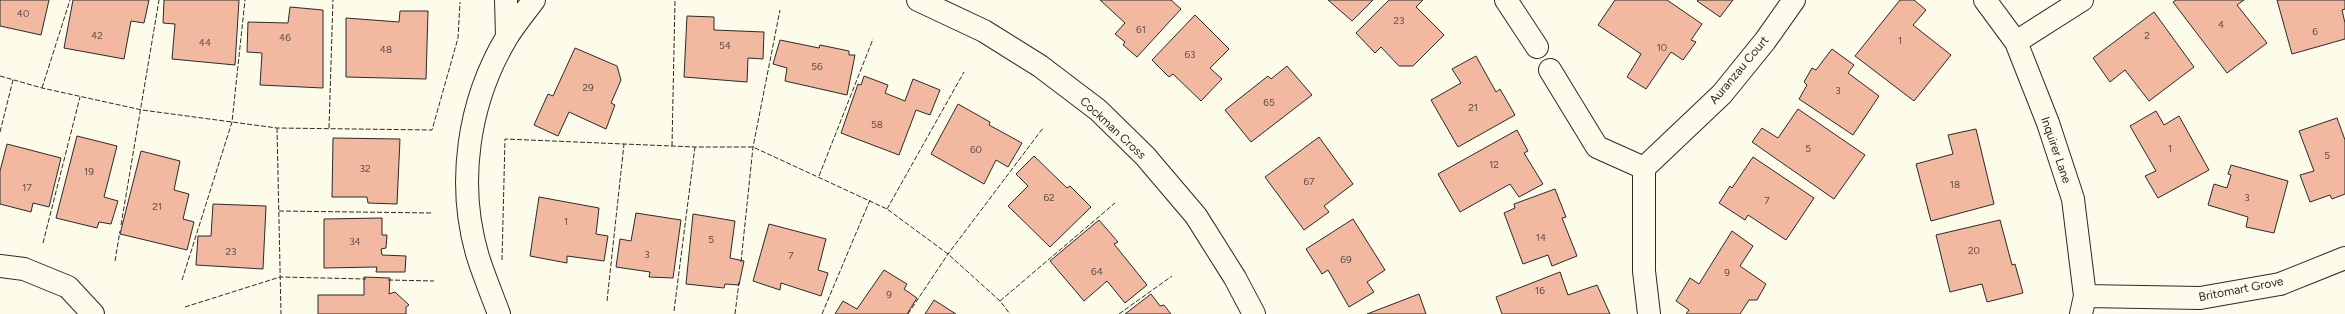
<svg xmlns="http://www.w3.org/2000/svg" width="2345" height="314" font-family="Figtree,sans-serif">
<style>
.building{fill:#f2b8a0;stroke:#2b2b2b}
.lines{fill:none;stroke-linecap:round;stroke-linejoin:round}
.minor-casing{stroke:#2b2b2b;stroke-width:24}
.minor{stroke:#fdfbea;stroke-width:22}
.fence{stroke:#2b2b2b;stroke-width:1;stroke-dasharray:5 2;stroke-linecap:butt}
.labels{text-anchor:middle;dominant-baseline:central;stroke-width:3;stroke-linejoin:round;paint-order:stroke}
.number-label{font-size:10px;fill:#5d4e48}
.street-label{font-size:12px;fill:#2b2b2b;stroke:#fdfbea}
</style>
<rect width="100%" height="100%" fill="#fdfbea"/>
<path class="building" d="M0,0H49L41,35L0,26Z
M73,0H149L144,23L131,21L124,59L64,48Z
M164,0H239L235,65L172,59L175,24L163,23Z
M1100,0H1171L1181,9L1137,57L1123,45L1125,42L1115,34L1125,23Z
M1328,0H1373L1352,21Z
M1389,0H1423L1416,7L1444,35L1413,66H1399L1381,47L1375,53L1356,33Z
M1615,0H1667L1702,24L1691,40L1696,42L1683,60L1671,52L1646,89L1627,77L1641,54L1598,25Z
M1698,0H1733L1720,17L1697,1Z
M1900,0H1914L1926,10L1913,25L1951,55L1914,101L1855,56Z
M2176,0H2244L2237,5L2267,43L2227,73L2173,2Z
M2277,0H2345V9L2342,10L2345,23V39L2292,54Z
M290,7L323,10V88L260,85L262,53L247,52L248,22L288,23Z
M400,11H428L426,79L346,77V18L399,22Z
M2154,12L2194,67L2149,101L2125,70L2110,82L2093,58Z
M1195,15L1229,49L1210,68L1222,79L1201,101L1173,74L1169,77L1152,60Z
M687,16L714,17V30L764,32L763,59L748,58L747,82L684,77Z
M780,40L819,48L820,45L849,51V55H855L847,95L785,81L787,68L773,64Z
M575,48L617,66L621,80L611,103L615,105L606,129L569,112L558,136L534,125L548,94L553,96Z
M1832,49L1854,65L1848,73L1879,96L1853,135L1799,99L1807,85L1804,82L1812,68L1816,70Z
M1476,56L1496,92L1500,89L1515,115L1458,147L1431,100L1461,83L1452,69Z
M1287,66L1312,95L1251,142L1225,110L1268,76L1271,79Z
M864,76L888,85L885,93L905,101L913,79L940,90L930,115L916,110L899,155L841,133L858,84L861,85Z
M958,104L990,122L989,125L1022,143L1008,167L996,160L984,184L931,154Z
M1798,109L1865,155L1834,199L1752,142L1762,128L1778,138Z
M2156,111L2164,125L2179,116L2209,170L2158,198L2145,176L2156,171L2130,126Z
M2337,118L2345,140V194L2332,199L2330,195L2310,202L2300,175L2314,171L2299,131Z
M1976,129L1994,204L1931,221L1916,164L1953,154L1948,135Z
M1517,130L1528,151L1524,153L1543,184L1519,197L1510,184L1460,212L1438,174Z
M77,136L117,146L104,197L118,201L111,224L99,222L97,228L56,218Z
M1319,137L1353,184L1324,206L1329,212L1304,230L1265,177Z
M333,138L400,139L397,204L368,203L367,197H332Z
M7,144L61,158L49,207L33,203L31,212L0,204V171Z
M141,151L180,161L174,190L189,194L183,219L194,222L187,250L120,234Z
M1034,156L1067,188L1070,186L1091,207L1050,247L1008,206L1028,186L1016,174Z
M1753,157L1814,198L1786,240L1748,215L1745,220L1719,203L1730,186L1732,188Z
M2231,165L2288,181L2274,233L2246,227L2248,217L2208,205L2214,184L2227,188L2231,175L2228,174Z
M1555,189L1566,217L1562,218L1577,256L1552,266L1548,255L1523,264L1504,213L1515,208L1514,204Z
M539,197L599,208L596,234L608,236L604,261L567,256V263L530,256Z
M213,204L266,206L263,269L196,265L198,236H211Z
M636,213L681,220L673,278L649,277L650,272L616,267L620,239L631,241Z
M693,214L735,221L730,258L744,261L739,285L725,284L724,288L686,284Z
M382,218V235H387L386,248L381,249L382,255L406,256L405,272H376L377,267L324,268V219Z
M1353,219L1385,270L1367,282L1374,292L1349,307L1328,270L1322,274L1306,249Z
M1099,220L1118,242L1114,244L1147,285L1125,303L1107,281L1084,301L1050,261Z
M2000,220L2012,265L2015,264L2023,293L1987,302L1982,284L1950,292L1936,235Z
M769,224L826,239L818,270L828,273L821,296L781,283L780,290L753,281Z
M1732,231L1753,246L1740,266L1766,284L1757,300H1749L1740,314H1686L1689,310L1676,301L1690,278L1699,284Z
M884,270L907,284L904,289L917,298L907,314H835L843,301L857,309Z
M1560,272L1568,295L1597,285L1610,314H1502L1496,297Z
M364,277L390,278L389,294L395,292L409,305L406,307V314H318V295H364Z
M1151,294L1160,306L1164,305L1171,314H1125Z
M1419,294L1426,314H1367Z
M934,300L956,314H925Z"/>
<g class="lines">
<g class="minor-casing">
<path id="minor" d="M506,0L507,36
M918,0L984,31L1040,66L1098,110L1145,156L1196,216L1235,278L1254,314
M1506,0L1537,47
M1985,0L2016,42L2048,123L2073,199L2085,296L2081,314
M2016,42L2082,0
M1550,70L1597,147L1644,168V271L1649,314
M1644,168L1722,94L1765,41L1794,0
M0,266L24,269L68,287L93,314
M2085,296L2200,298L2280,284L2345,258
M499,314C492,295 484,276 478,257C456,184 468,102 507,37C515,24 525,12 534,0"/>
</g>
<use href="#minor" class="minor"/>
<path class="fence" d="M0,76L42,88L142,110L277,128L432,130L458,38L460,2
M42,88L70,0
M277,128L281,314
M329,128L333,0
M0,132L13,80
M672,146L675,0
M819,176L873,39
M887,209L964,72
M279,211L433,213
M121,225L159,0
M43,243L80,97
M502,260L505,139L695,147H753L887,209L948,254L1000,301L1010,314
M115,261L120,231
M741,262L753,147L780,10
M182,280L232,122L245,0
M388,280L434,281
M607,301L624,144
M1000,301L1115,203
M185,307L280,277L366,279
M674,311L695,147
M735,314L739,282
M822,314L870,200
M908,314L948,254L1043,128
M1119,314L1172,276"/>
</g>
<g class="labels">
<g class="number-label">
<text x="23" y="13">40</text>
<text x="1399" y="20">23</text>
<text x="2221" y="24">4</text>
<text x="1141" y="29">61</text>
<text x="2315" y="31">6</text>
<text x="97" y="35">42</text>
<text x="2147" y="35">2</text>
<text x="285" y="37">46</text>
<text x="1900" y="40">1</text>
<text x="205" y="42">44</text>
<text x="725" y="45">54</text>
<text x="1662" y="47">10</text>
<text x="386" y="49">48</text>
<text x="1190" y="54">63</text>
<text x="817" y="66">56</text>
<text x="588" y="87">29</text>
<text x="1838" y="90">3</text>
<text x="1269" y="102">65</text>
<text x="1473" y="107">21</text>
<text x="877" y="124">58</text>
<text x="1808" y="148">5</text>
<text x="2170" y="148">1</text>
<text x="976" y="149">60</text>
<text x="2327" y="155">5</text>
<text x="1494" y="164">12</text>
<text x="365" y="168">32</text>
<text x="89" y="171">19</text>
<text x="1309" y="181">67</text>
<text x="1955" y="184">18</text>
<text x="27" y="187">17</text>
<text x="1049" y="197">62</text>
<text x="2247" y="197">3</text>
<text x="1767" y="200">7</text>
<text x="157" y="206">21</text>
<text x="566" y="221">1</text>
<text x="1541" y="237">14</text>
<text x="711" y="239">5</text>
<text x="355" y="241">34</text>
<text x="1974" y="250">20</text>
<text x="231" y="251">23</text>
<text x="647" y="254">3</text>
<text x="791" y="255">7</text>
<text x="1346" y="259">69</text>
<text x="1097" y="271">64</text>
<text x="1727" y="272">9</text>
<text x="1540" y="290">16</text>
<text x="889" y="294">9</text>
</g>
<g class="street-label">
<text transform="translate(1739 70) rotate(-50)">Auranzau Court</text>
<text transform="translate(1113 128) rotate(43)">Cockman Cross</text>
<text transform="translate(2056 150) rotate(71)">Inquirer Lane</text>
<text transform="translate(2241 289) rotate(-11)">Britomart Grove</text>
</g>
</g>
</svg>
